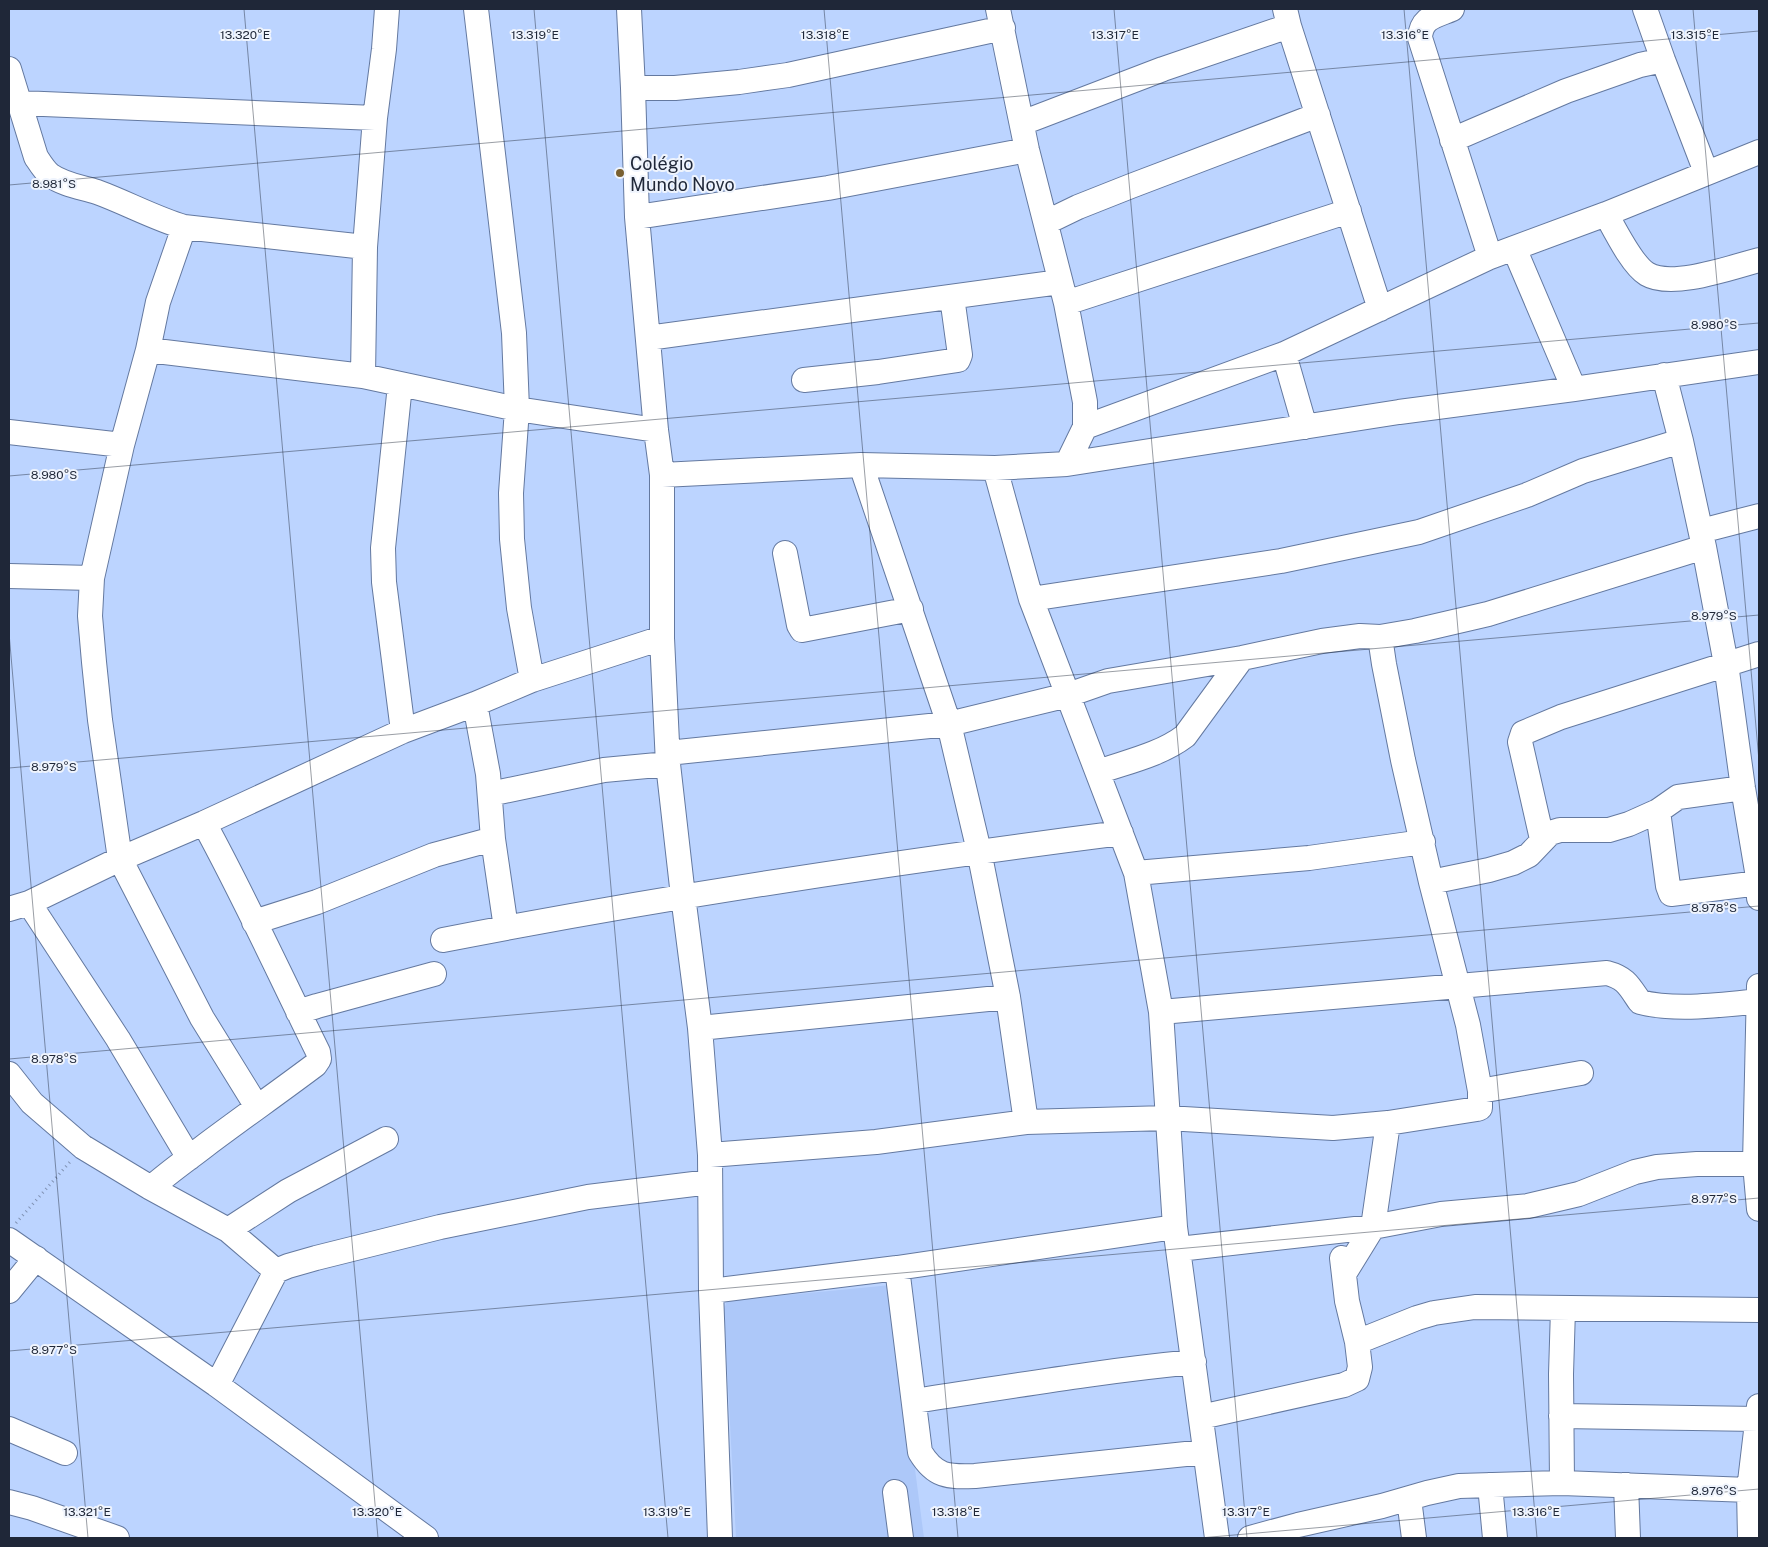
<svg xmlns="http://www.w3.org/2000/svg" width="1768" height="1547" font-family="'Public Sans',sans-serif">
<style>
.built{fill:#adc8f9}
.lines{fill:none;stroke-linecap:round;stroke-linejoin:round}
.minor-casing{stroke:#6479a0;stroke-width:26}
.path{stroke:#8193b4;stroke-width:3;stroke-dasharray:1 4;stroke-linecap:butt}
.minor{stroke:#fff;stroke-width:24}
.ticks{fill:none;stroke:#1f2738;stroke-width:1;stroke-opacity:0.45}
.poi-dot{fill:#796031;stroke:#eff4fd;stroke-width:2}
.labels{text-anchor:middle;dominant-baseline:central;stroke-width:4;stroke-linejoin:round;paint-order:stroke}
.poi-label{font-size:18px;fill:#1f2738;stroke:#eff4fd;text-anchor:start}
.ticks-label{font-size:12px;text-anchor:middle;fill:#1f2738;stroke:#eff4fd;stroke-width:4;stroke-linejoin:round;paint-order:stroke}
</style>
<rect width="100%" height="100%" fill="#bcd4ff"/>
<path class="built" d="M891,1285L924,1538H736L724,1309L727,1301Z"/>
<g class="lines">
<g class="minor-casing">
<path id="minor" d="M476,9L514,333L517,409L511,493L512,539L519,608L532,680
M629,9L633,88L637,217L656,430L662,475V638L668,764L683,896L700,1028L710,1155L711,1291L720,1538
M998,9L1027,150L1066,303L1085,402V427L1067,464
M1285,9L1289,26L1380,309
M1452,9C1436,16 1421,17 1420,38L1490,257
M1645,9L1663,60L1706,172
M9,69L36,157C40,163 44,170 50,175C64,185 81,187 97,192C127,203 154,218 184,227L365,247
M633,88H675L739,82L788,75L1003,28
M20,103L375,118
M1022,123L1163,69L1289,26
M1452,140L1566,91L1640,65L1663,60
M1606,214C1615,230 1632,265 1647,274C1672,289 1732,267 1759,260
M637,217L828,188L1027,150
M1047,222L1078,207L1131,186L1318,115
M184,227L158,302L148,350L122,445L92,578L90,616L94,662L100,720L120,859L202,1018L257,1107
M1514,248L1574,389
M1066,303L1349,211
M648,338L1060,282
M148,350L363,376L517,409L656,430
M1284,354L1305,427
M1664,375L1681,441L1704,547L1726,664L1743,788L1759,883V898
M363,376L365,247L375,118L384,49L387,9
M804,380L878,372L958,360L960,355L952,297
M400,385L383,548L384,582L403,731
M1085,427L1284,354L1490,257L1606,214L1759,152
M9,432L122,445
M861,465L949,724L979,851L1008,997L1026,1122
M995,468L1031,599L1136,873L1161,1012L1175,1227L1217,1538
M662,475L861,465L995,468L1067,464L1399,412L1574,389L1759,362
M1701,531L1759,516
M785,553L799,625L802,630L911,609
M9,576L92,578
M1031,599L1281,561L1419,532L1527,495L1583,471L1681,441
M1380,637L1384,664L1403,760L1431,882L1468,1025L1480,1091L1581,1073
M668,753L949,724L1068,695L1108,681L1242,658L1322,641L1360,636L1380,637L1415,631L1488,614L1704,547
M1098,772C1126,762 1160,755 1185,736L1242,658
M490,794L604,770L668,764
M1658,811L1668,886L1671,894L1759,883
M493,839L506,928
M1542,839L1520,742L1523,733L1561,717L1759,654
M1136,873L1309,858L1423,842
M1431,882L1489,870L1513,863L1529,855L1550,833L1560,830H1609L1629,824L1658,811L1678,797L1743,788
M29,903L118,1039L189,1158
M9,909L29,903L120,859L204,823L403,731L475,704L532,680L662,638
M254,922L317,902L434,855L493,839L488,774L475,704
M443,940C668,896 894,862 1121,833
M1759,986L1755,1164L1759,1209
M298,1012L317,1006L434,974
M1161,1012L1607,973C1626,978 1629,986 1640,1002C1674,1011 1724,1005 1759,1001
M700,1028L1008,997
M9,1074L32,1103L83,1147L151,1188L228,1230L276,1271L288,1266L316,1258L440,1227L588,1197L710,1182
M710,1155L876,1142L1026,1122L1167,1118L1333,1128L1388,1123L1477,1109L1480,1108V1091
M151,1188C169,1172 188,1159 206,1145C242,1118 279,1092 315,1065L319,1059L318,1052C280,975 245,898 204,823
M228,1230L288,1191L386,1139
M9,1240L217,1385L426,1538
M1179,1249L1373,1227L1441,1214L1528,1206L1579,1194L1635,1172L1657,1167L1697,1164H1755
M1342,1258L1347,1301L1357,1342
M897,1268L920,1452C935,1477 948,1477 975,1476L1205,1452
M1344,1274L1373,1227L1388,1123
M9,1291L36,1258
M711,1291L897,1268L1175,1227
M217,1385L276,1271
M914,1401C1008,1387 1100,1371 1194,1362
M1561,1416L1758,1419
M1201,1417L1344,1385L1357,1379L1360,1367L1357,1342L1417,1318L1434,1313L1475,1307L1759,1310
M9,1429L65,1453
M1562,1483L1561,1374L1563,1309
M1490,1485L1495,1538
M1626,1485L1628,1538
M895,1492L901,1538
M1409,1499L1414,1538
M9,1502L32,1508L117,1538
M1250,1538L1298,1525L1382,1506L1427,1493L1459,1486L1562,1483L1749,1490
M1750,1538L1749,1490L1759,1406"/>
</g>
<path class="path" d="M16,1223L70,1162"/>
<use href="#minor" class="minor"/>
</g>
<path class="ticks" d="M244,9L378,1538M534,9L668,1538M824,9L958,1538M1114,9L1247,1538M1404,9L1537,1538M1693,9L1759,761M9,185L1759,31M9,476L1759,323M9,633L88,1538M9,768L1759,615M9,1059L1759,906M9,1351L1759,1198M1200,1538L1759,1489"/>
<circle class="poi-dot" cx="620" cy="173" r="5"/>
<g class="labels">
<g class="poi-label">
<text x="630" y="163">Colégio<tspan x="630" dy="21">Mundo Novo</tspan></text>
</g>
</g>
<g class="ticks-label">
<text x="245" y="39">13.320°E</text>
<text x="535" y="39">13.319°E</text>
<text x="825" y="39">13.318°E</text>
<text x="1115" y="39">13.317°E</text>
<text x="1405" y="39">13.316°E</text>
<text x="1695" y="39">13.315°E</text>
<text x="54" y="188">8.981°S</text>
<text x="1714" y="329">8.980°S</text>
<text x="54" y="479">8.980°S</text>
<text x="1714" y="620">8.979°S</text>
<text x="54" y="771">8.979°S</text>
<text x="1714" y="912">8.978°S</text>
<text x="54" y="1063">8.978°S</text>
<text x="1714" y="1203">8.977°S</text>
<text x="54" y="1354">8.977°S</text>
<text x="1714" y="1495">8.976°S</text>
<text x="87" y="1516">13.321°E</text>
<text x="377" y="1516">13.320°E</text>
<text x="667" y="1516">13.319°E</text>
<text x="956" y="1516">13.318°E</text>
<text x="1246" y="1516">13.317°E</text>
<text x="1536" y="1516">13.316°E</text>
</g>
<rect width="1768" height="1547" fill="none" stroke="#1f2738" stroke-width="20"/>
</svg>
